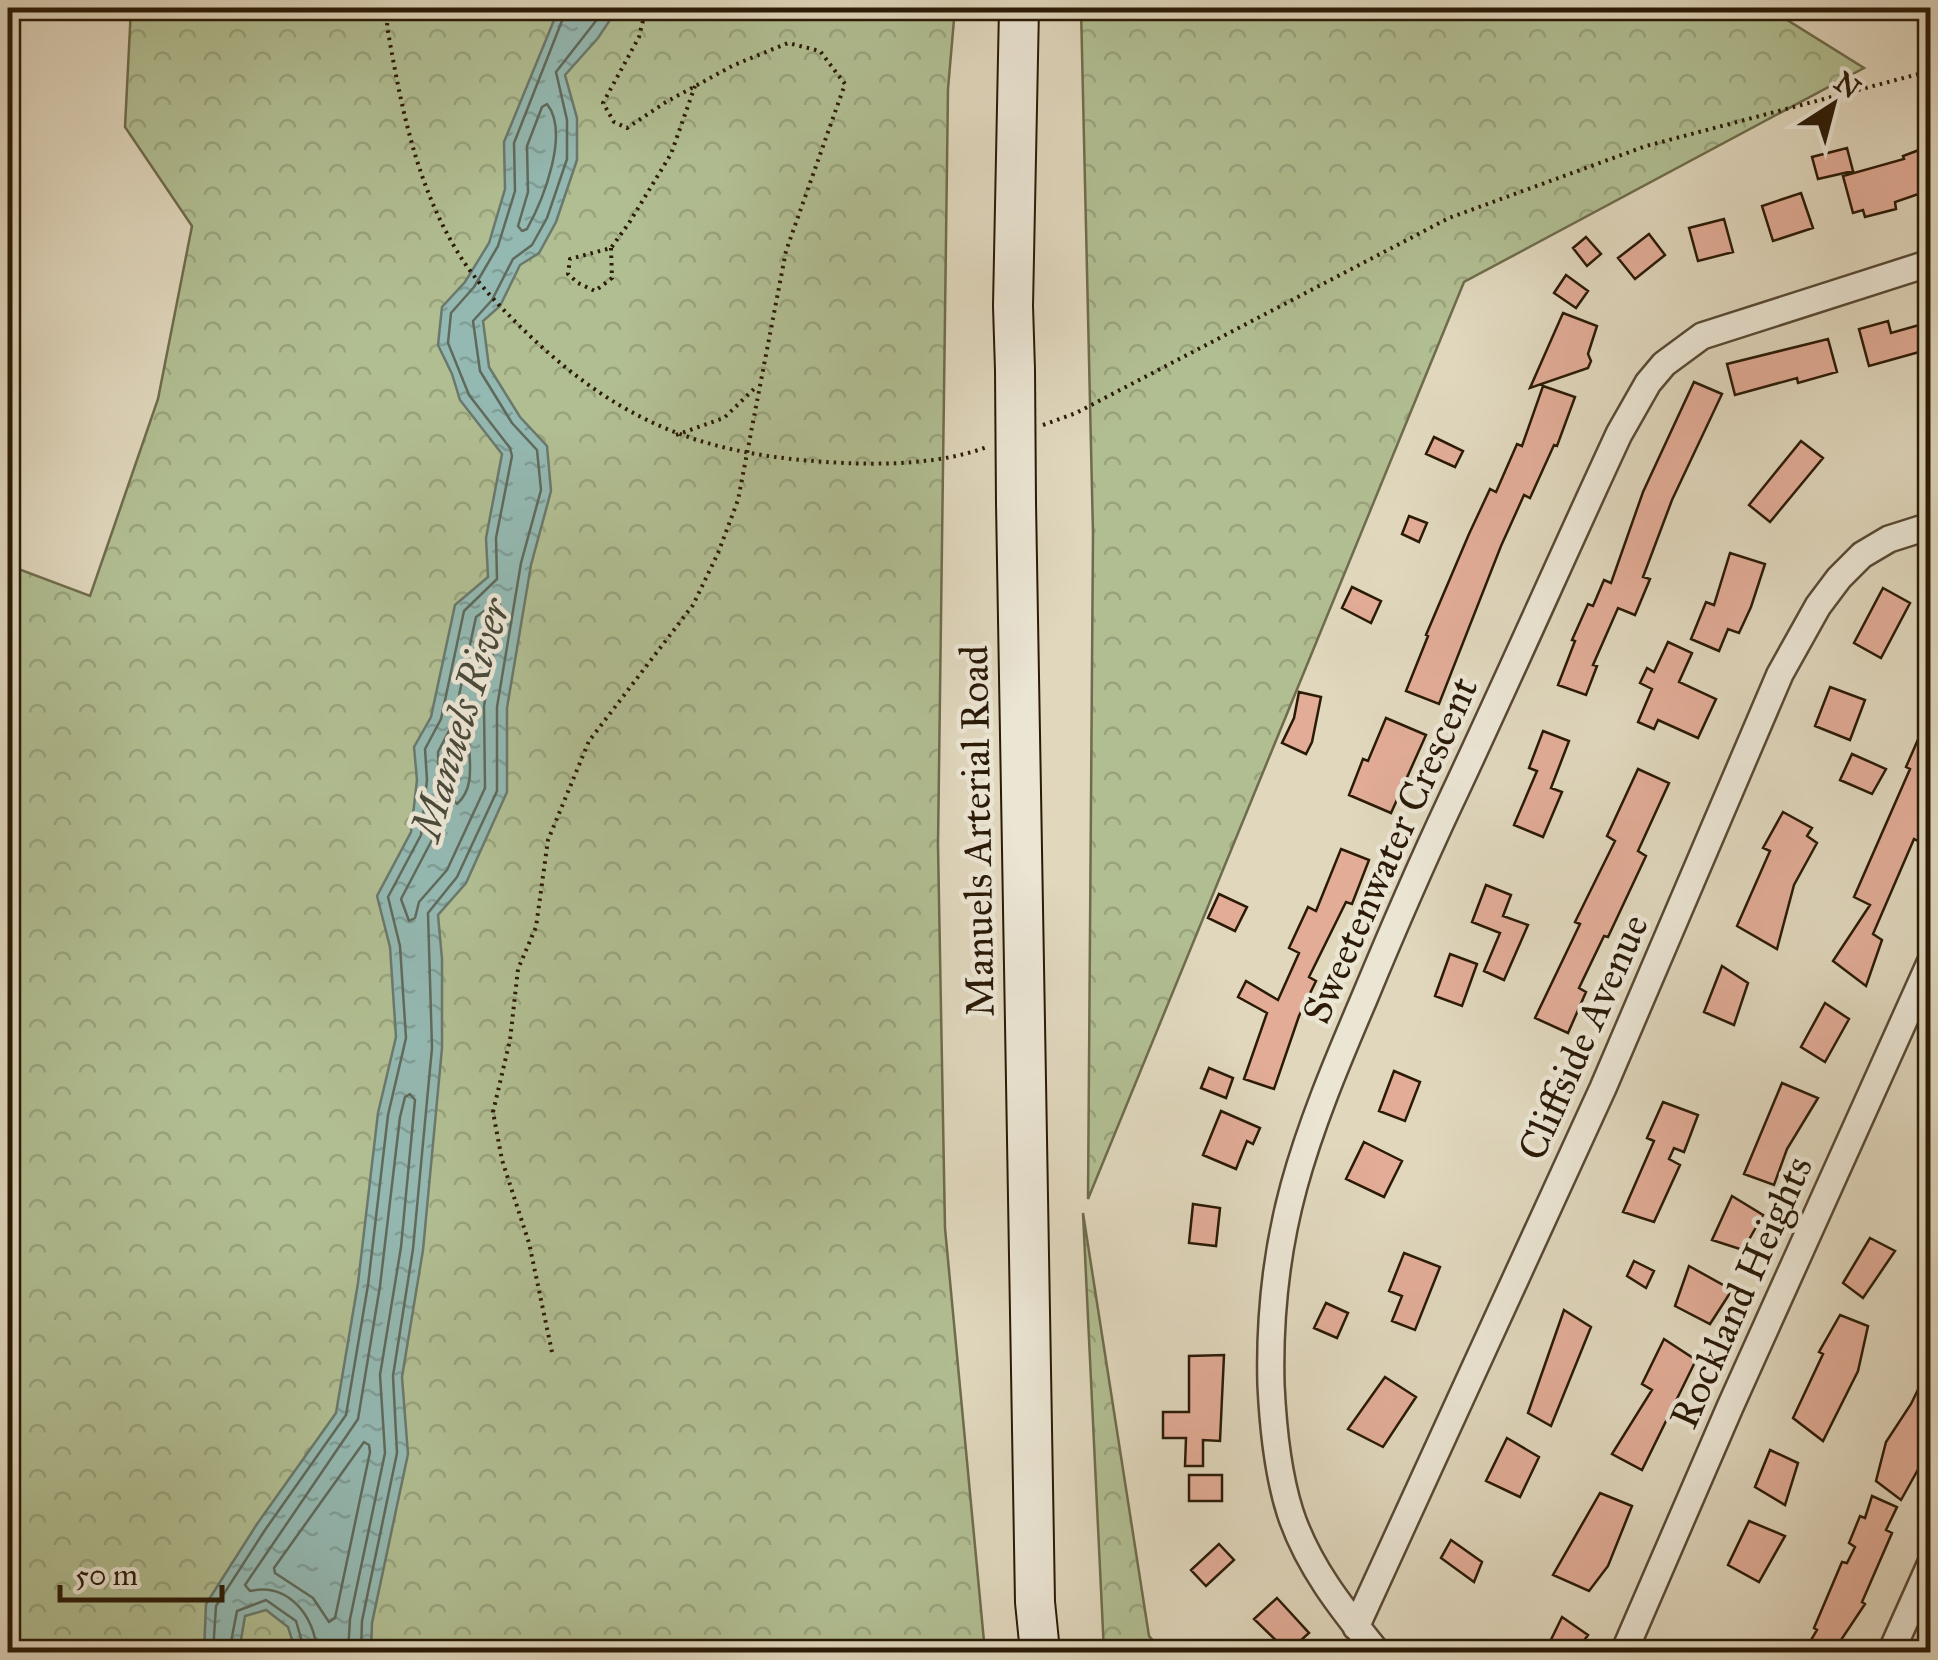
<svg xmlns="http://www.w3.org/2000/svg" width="1938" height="1660" font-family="'IM FELL Great Primer',serif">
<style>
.forest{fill:url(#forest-crowns);stroke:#6e6c4c;stroke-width:2.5}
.water{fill:url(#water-ripples);stroke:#6a796d;stroke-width:2.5}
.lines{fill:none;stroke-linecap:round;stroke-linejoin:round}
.shore{stroke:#5f6a5c;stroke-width:2.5}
.building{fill:#e2ac97;stroke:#2a1a06;stroke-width:2.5}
.minor-casing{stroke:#584934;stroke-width:30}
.secondary-casing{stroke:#2a1a06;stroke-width:42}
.path{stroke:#2a1a06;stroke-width:4;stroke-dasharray:2.5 5;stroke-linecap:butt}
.minor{stroke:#ebe5d4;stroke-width:25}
.secondary{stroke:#ebe5d4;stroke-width:38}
.secondary-bridge-casing{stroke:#2a1a06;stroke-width:42;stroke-linecap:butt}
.secondary-bridge{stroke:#ebe5d4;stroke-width:38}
.labels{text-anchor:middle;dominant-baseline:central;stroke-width:9;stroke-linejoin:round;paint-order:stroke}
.street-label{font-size:40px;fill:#2a1a06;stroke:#ebe5d4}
.water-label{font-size:42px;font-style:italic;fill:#4a4a3a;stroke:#ebe5d4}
</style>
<defs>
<pattern id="forest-crowns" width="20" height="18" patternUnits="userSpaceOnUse" patternTransform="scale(2.5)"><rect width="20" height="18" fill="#b1be92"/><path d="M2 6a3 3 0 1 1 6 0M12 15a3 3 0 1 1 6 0" fill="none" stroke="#98a37c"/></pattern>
<pattern id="water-ripples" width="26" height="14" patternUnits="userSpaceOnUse" patternTransform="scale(2.5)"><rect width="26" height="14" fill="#94b9b2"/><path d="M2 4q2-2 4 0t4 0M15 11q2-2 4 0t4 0" fill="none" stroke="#809e98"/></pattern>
</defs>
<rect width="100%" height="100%" fill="#e0d7bd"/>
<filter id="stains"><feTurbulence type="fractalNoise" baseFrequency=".002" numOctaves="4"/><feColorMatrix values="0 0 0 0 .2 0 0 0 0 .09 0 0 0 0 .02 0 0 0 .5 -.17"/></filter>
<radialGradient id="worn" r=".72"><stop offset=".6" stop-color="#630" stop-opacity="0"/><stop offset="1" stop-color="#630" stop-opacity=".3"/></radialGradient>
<path class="forest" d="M131,8H955L948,89L938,845L945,1228L985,1652H8V565L90,596L158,399L192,226L125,127Z
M1081,8H1768L1864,68L1464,282L1088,1199L1093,534Z
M1083,1213L1149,1636L1163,1652H1104Z"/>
<path class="water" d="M559,8H618L598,38L565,75L577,118V160L556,222L539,253L520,265L500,306L483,321L489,367L520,417L547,446L551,491L531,565L507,708V792L466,883L438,915L442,959V1048L423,1250L402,1377L408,1454L372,1623L371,1652H296L288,1627L266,1610L245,1616L239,1652H204L206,1604L257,1524L336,1413L358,1283L378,1113L396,1037L390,947L377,896L411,832L417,780L414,747L431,717L455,605L488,577L486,538L502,454L460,400L452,374L438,345L442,307L465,282L489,243L505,189L504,142Z"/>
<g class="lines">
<path class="shore" d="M547,104C570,133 543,200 527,229L522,231L518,226L528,192L527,146L542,107Z
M498,601L501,607L484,706L485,788L447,870L419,902L415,918L409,921L401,899L433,838L439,781L438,752L453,723L476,617Z
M465,740L469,744C470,766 474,789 457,804L453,799V755Z
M364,1442L369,1445L370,1452L335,1618L329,1622L313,1598L275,1573L274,1568Z
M213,1652L216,1606L265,1530L346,1415L368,1285L388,1115L406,1038L400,946L388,897L421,835L427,780L425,749L441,719L464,611L497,579L496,538L512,456L510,448L469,395L448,343L451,313L474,287L498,246L515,191L514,143L567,8
M229,1652L237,1611L266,1600L296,1621L305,1652
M317,1652C315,1616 288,1582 250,1591L245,1585L358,1419L380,1286L400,1117L405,1097L410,1094L415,1100L401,1247L380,1375L385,1453L350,1619L348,1652
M361,1652L362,1621L397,1453L393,1376L413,1249L432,1048L428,913L457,877L497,791V707L521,563L541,490L537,450L512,423L480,371L473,321L492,300L513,259L532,245L547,218L567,159V120L556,72L606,8"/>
</g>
<path class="building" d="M1847,148L1853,171L1818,179L1812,157Z
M1919,150L1922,159L1930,156V190L1895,202L1896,209L1865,217L1863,210L1853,213L1843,176L1904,159L1903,156Z
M1801,193L1813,228L1773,241L1762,206Z
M1724,219L1733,252L1698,261L1689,228Z
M1649,234L1665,255L1635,279L1618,258Z
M1586,237L1601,254L1587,266L1573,248Z
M1566,275L1588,291L1576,308L1554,293Z
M1563,313L1597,326L1588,354L1591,361L1588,368L1530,388Z
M1888,321L1891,333L1930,322V349L1869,366L1859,329Z
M1828,339L1837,372L1798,383L1797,378L1735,395L1727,364Z
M1694,382L1722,394L1672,500L1643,577L1650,579L1635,615L1618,608L1593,665L1597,666L1586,695L1558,685L1575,641L1572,640L1588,604L1593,606L1604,580L1611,583L1643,492Z
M1543,386L1575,397L1557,446L1554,445L1530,498L1524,495L1501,546L1439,704L1406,691L1428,636L1426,635L1469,534L1490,489L1496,492L1517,444L1522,446Z
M1434,437L1463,451L1455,467L1426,454Z
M1801,441L1823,458L1770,522L1749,505Z
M1409,516L1427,523L1419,542L1402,534Z
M1730,553L1765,564L1751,607L1739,633L1728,629L1719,651L1691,639L1706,602L1714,605Z
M1352,587L1381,601L1371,623L1342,608Z
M1883,588L1910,603L1881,658L1854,643Z
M1668,642L1692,653L1679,682L1716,699L1698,738L1658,720L1654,729L1638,722L1652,689L1640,683L1647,668L1654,672Z
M1830,687L1865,700L1850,740L1815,726Z
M1299,692L1321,697L1312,742L1306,754L1282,743L1294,718Z
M1930,712V810L1918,841L1914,839L1873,934L1882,940L1866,986L1833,961L1870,905L1854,897L1910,769L1906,767Z
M1386,718L1426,735L1391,813L1349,795L1363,759L1368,761Z
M1543,731L1569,741L1551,788L1562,792L1543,837L1514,825L1537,771L1529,768Z
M1852,754L1886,769L1872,794L1840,780Z
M1638,769L1669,783L1638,851L1646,856L1608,937L1604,936L1579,988L1586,992L1568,1033L1535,1018L1580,924L1575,922L1615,841L1607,836Z
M1783,812L1812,828L1807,836L1817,843L1794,885L1777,949L1737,926L1770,851L1763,848Z
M1341,849L1369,860L1352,904L1346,902L1309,977L1316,981L1299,1016L1274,1089L1244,1079L1267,1013L1238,997L1246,981L1278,1000L1299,953L1289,948L1308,907L1316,911Z
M1486,885L1511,895L1503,916L1528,925L1504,980L1484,971L1500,933L1472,922Z
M1219,894L1247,907L1235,931L1208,918Z
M1450,954L1477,964L1462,1006L1435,996Z
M1722,966L1748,983L1734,1025L1704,1012Z
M1825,1003L1849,1019L1825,1062L1801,1047Z
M1209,1068L1233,1078L1226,1098L1201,1088Z
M1394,1071L1420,1082L1405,1121L1379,1111Z
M1782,1083L1818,1098L1787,1149L1774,1185L1744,1174Z
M1663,1102L1698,1115L1684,1152L1674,1148L1669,1159L1680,1165L1654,1222L1623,1212L1654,1141L1647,1138Z
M1221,1111L1260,1128L1253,1144L1247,1141L1236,1169L1203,1155Z
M1364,1142L1402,1161L1384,1197L1346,1179Z
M1732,1196L1763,1215L1743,1250L1712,1240Z
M1193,1204L1220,1208L1216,1246L1189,1243Z
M1870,1238L1895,1251L1863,1298L1843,1283Z
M1404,1253L1440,1267L1415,1330L1392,1321L1402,1296L1389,1291Z
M1634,1261L1654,1271L1646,1288L1627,1276Z
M1689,1266L1732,1290L1710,1324L1675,1306Z
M1326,1303L1348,1313L1337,1338L1314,1328Z
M1564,1310L1591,1327L1551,1426L1528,1413Z
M1840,1315L1868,1326L1858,1371L1823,1441L1793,1418L1823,1354L1819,1352Z
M1664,1339L1696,1360L1642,1470L1612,1454L1652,1390L1642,1384Z
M1224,1355L1220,1441L1203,1440V1466H1185L1186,1438H1163V1412H1189V1356Z
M1930,1365V1448L1901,1500L1876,1481L1886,1442L1911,1404Z
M1385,1377L1416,1397L1383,1447L1348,1429Z
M1507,1438L1539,1457L1520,1497L1486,1481Z
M1770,1450L1798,1463L1785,1505L1755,1487Z
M1189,1475H1222V1501H1189Z
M1600,1493L1632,1506L1608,1566L1589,1591L1553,1575Z
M1872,1496L1897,1507L1886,1530L1892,1533L1862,1602L1865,1604L1833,1652H1804L1817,1630L1814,1628L1842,1562L1847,1563L1855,1547L1849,1543L1860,1516L1865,1518Z
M1749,1521L1785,1536L1759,1582L1728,1565Z
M1451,1540L1482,1562L1474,1582L1441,1558Z
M1219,1544L1234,1560L1206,1586L1191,1570Z
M1277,1598L1309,1633L1288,1652L1254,1619Z
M1562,1617L1588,1635L1576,1652H1545Z"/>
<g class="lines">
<g class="minor-casing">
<path id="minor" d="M1356,1627L1603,1088L1780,674L1818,606L1839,578L1862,555L1889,539L1930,526
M1377,1652C1342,1609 1307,1565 1290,1512C1277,1471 1273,1427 1271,1385C1267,1232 1305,1137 1364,999C1391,934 1419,869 1449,805C1507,682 1562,557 1619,434L1648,383L1664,364L1702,336L1930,263
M1624,1652L1730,1407L1930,963
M1891,1652L1930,1565"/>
</g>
<g class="secondary-casing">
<path id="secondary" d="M1015,370L1013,306L1019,8
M1016,503L1035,1602L1040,1652"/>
</g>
<path class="path" d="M389,8L387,26C401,106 416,186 460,256C479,286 505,312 530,336C627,428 712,457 845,463C891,465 944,463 987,447
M611,248L612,278L595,291L578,283L568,274L570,259L611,248L629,223L671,154L695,86
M1043,425L1076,413L1449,218L1646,146L1930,71
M676,435L724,418L756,387
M552,1352L529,1243L502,1160L493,1112L510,1040L518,969L536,927L548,840L589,741L693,605L718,553L738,500L786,251L845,84L820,51L788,43L734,65L666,102L627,128L614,122L603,103L639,37L646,8"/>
<use href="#minor" class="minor"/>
<use href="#secondary" class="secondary"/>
<g class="secondary-bridge-casing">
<path id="secondary-bridge" d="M1015,370L1016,503"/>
</g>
<use href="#secondary-bridge" class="secondary-bridge"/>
</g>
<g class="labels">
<g class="street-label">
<text transform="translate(977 831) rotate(-91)">Manuels Arterial Road</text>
<text transform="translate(1390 850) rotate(-66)">Sweetenwater Crescent</text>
<text transform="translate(1583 1037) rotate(-66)">Cliffside Avenue</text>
<text transform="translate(1741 1292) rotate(-66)">Rockland Heights</text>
</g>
<g class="water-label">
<text transform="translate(461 719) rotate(-73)">Manuels River</text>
</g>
</g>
<rect width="1938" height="1660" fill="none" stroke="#e0d7bd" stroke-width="40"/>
<rect x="10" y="10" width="1918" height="1640" fill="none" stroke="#2a1a06" stroke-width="5"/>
<rect x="20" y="20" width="1898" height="1620" fill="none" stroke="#2a1a06" stroke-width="2.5"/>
<g transform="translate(1833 105) rotate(36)" stroke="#ebe5d4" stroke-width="8" paint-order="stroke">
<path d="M0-8L18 38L0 25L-18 38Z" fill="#2a1a06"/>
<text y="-15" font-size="28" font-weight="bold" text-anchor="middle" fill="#2a1a06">N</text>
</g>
<path d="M60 1585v15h162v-15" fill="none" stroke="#2a1a06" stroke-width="5"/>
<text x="75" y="1585" font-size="30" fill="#2a1a06" stroke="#ebe5d4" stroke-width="8" paint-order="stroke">50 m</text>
<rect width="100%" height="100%" filter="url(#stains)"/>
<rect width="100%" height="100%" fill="url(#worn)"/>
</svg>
